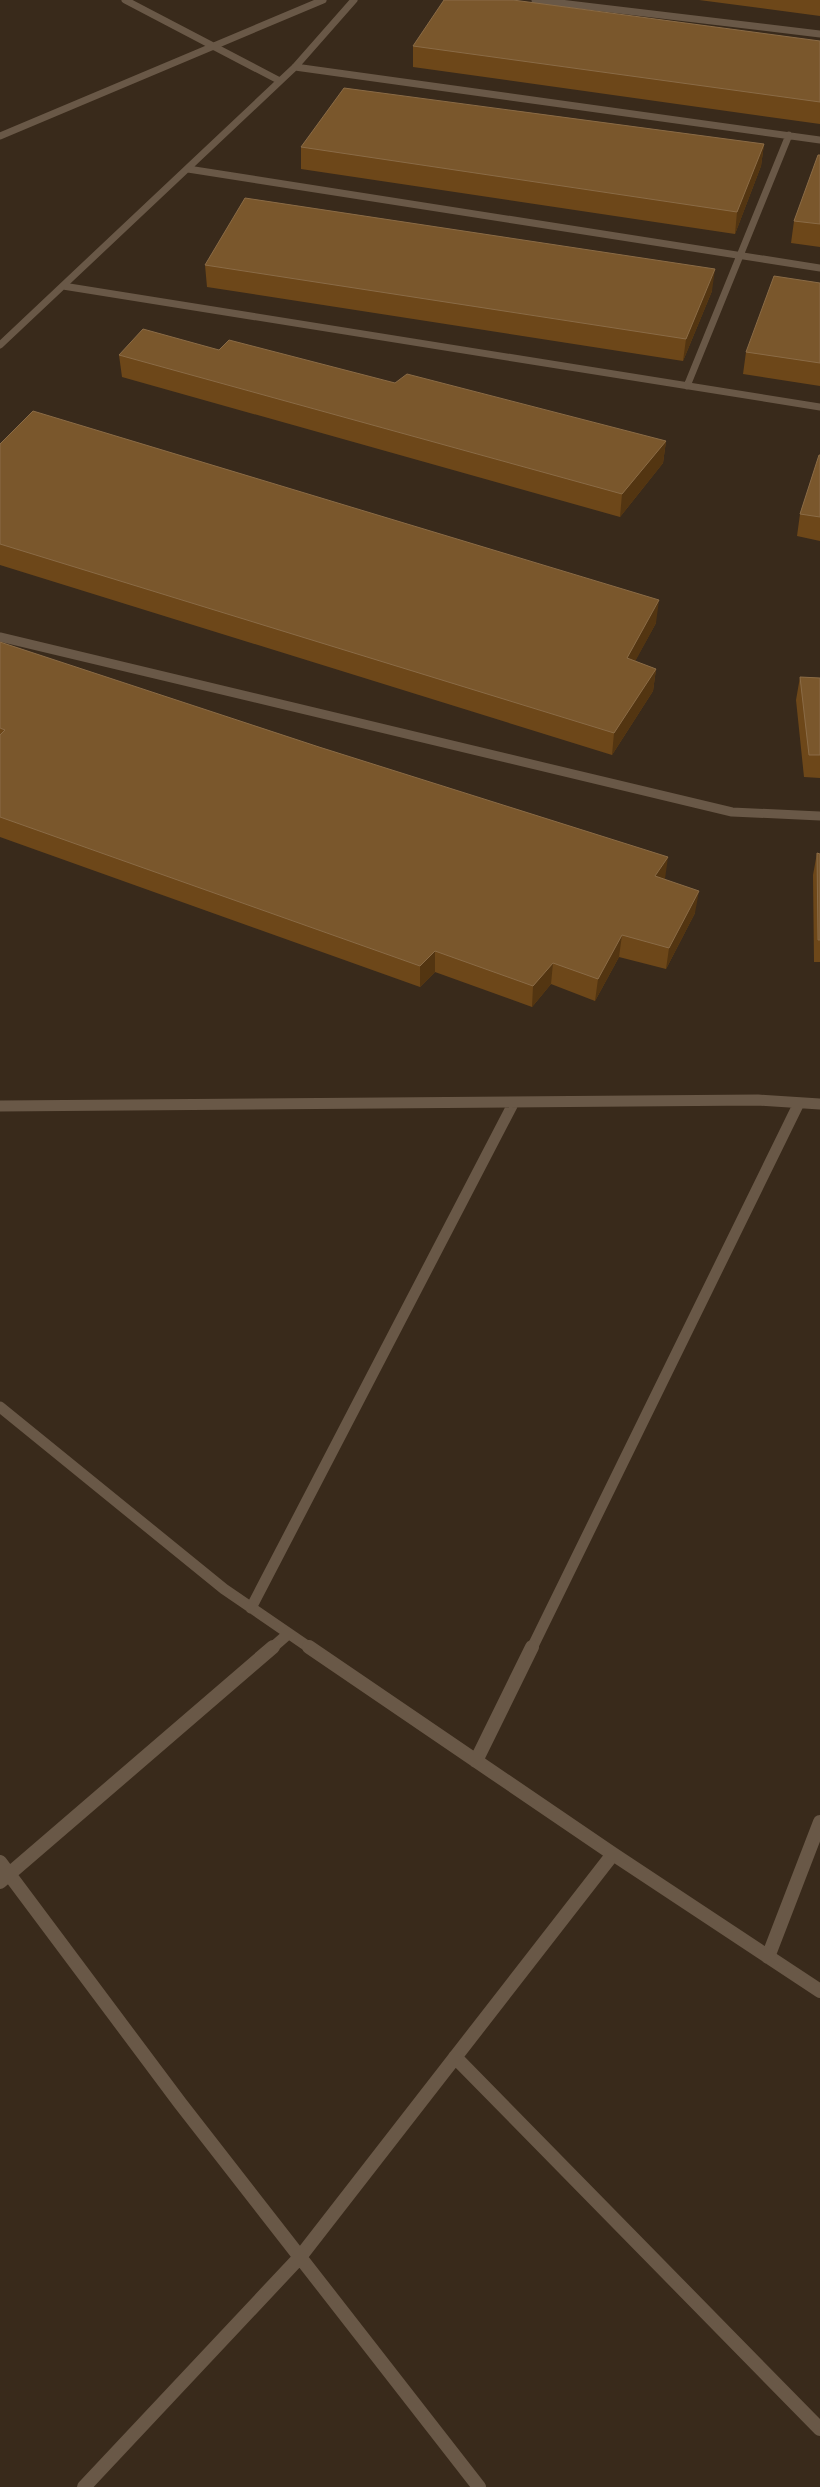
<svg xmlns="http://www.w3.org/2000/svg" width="820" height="2487" font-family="'PT Sans Narrow',sans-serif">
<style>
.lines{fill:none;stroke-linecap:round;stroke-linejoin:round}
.minor-far3{stroke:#695847;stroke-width:7}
.minor-far2{stroke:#695847;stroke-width:9}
.minor-far1{stroke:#695847;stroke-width:11}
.minor{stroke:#695847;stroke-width:14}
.wall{fill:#6d4719}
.shaded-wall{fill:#533511}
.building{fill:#7a572c;stroke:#8a6b46}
</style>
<rect width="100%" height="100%" fill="#392a1b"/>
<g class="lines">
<path class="minor-far3" d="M125,0L280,81
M535,0L820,34
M295,67L820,140
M0,136L323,0
M188,169L820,268
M63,286L820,407
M0,345L295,67L354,0
M687,386L789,135"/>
<path class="minor-far2" d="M0,637L732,812L820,816"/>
<path class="minor-far1" d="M0,1106L758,1100L820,1104
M0,1407L224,1589L310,1648
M251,1608L514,1102
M272,1648L288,1634
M532,1648L799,1103"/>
<path class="minor" d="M309,1647L613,1854L820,1991
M476,1761L532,1647
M0,1862L180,2103L479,2487
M0,1882L273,1647
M768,1957L820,1822
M455,2057L820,2429
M84,2487L300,2257L613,1854"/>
</g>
<path class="wall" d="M699,0H820V16Z
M820,41V124L413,67V46Z
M764,144L761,166L735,234L301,169V147Z
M820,155V247L791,243L794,221Z
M205,265L712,291L683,361L207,287Z
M820,283V386L743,374L746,352Z
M219,350L395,383L666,441L663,463L620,517L122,377L119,355Z
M0,444L656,623L635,661L656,669L653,691L612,755L0,565Z
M820,455V541L797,536L800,514Z
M0,642L665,879L695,913L666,969L619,957L595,1001L551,984L532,1007L435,972L420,987L0,837Z
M800,677L820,678V778L804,777L796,700Z
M817,853L820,854V962H814L813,875Z"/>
<path class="shaded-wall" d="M764,144L761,166L735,234L737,212Z
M715,269L712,291L683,361L686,339Z
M666,441L663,463L620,517L622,494Z
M659,600L656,623L625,680L627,658Z
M656,669L653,691L612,755L614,733Z
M668,857L665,879L652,898L655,876Z
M699,891L695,913L666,969L669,948Z
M622,935L619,957L595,1001L598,979Z
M435,951V972L420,987V966Z
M553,963L551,984L532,1007L533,986Z"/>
<path class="building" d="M444,0H513L820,41V102L413,46Z
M344,88L764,144L737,212L301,147Z
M818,155H820V224L794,221Z
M245,198L715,269L686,339L205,265Z
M774,276L820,283V363L746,352Z
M143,329L219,350L229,340L395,383L407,374L666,441L622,494L119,355Z
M33,411L659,600L627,658L656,669L614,733L0,544V444Z
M819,455H820V517L800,514Z
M0,642L319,747L668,857L655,876L699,891L669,948L622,935L598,979L553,963L533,986L435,951L420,966L0,817V735L5,730L0,728Z
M800,677L820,678V755H809Z
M817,853L820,854V940H818Z"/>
</svg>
